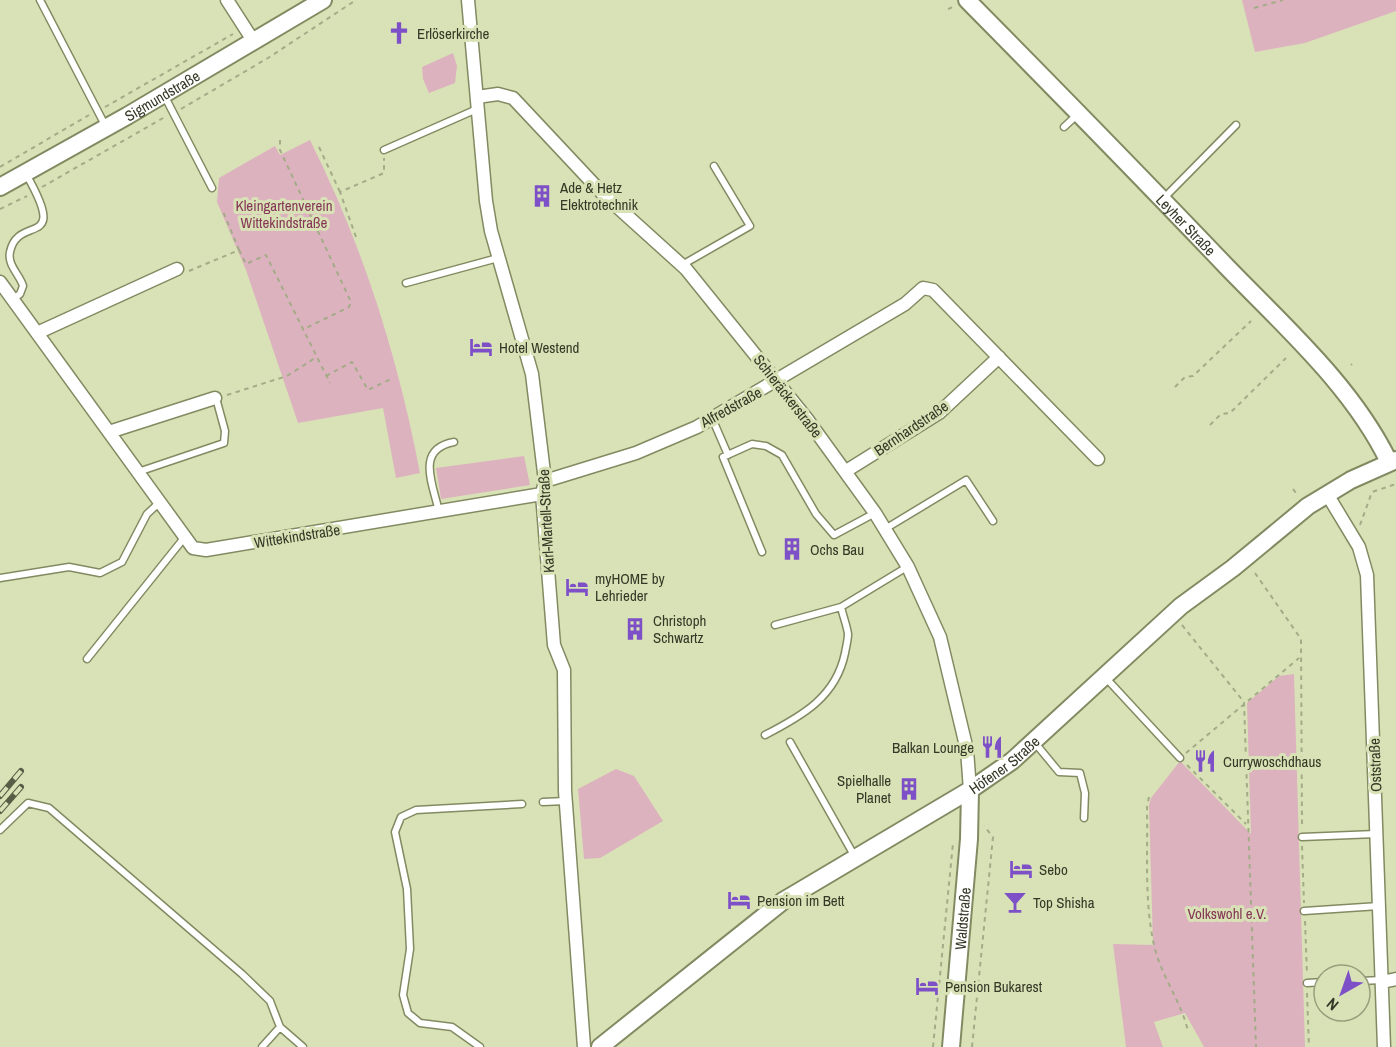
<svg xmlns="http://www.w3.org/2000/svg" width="1396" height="1047" font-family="'Archivo Narrow',sans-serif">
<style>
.green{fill:#ddb2bf}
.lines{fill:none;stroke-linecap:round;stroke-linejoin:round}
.lane-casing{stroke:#828a62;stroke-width:9}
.street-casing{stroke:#828a62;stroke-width:15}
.secondary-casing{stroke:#828a62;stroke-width:20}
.path{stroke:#a4ab88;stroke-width:2;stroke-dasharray:4.5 4.5;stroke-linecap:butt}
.lane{stroke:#fff;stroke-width:6}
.street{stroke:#fff;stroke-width:12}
.secondary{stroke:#fff;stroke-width:16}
.rail-casing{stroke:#585d46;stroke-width:6}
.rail{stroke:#d9e2b6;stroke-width:4;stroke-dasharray:11;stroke-linecap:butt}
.labels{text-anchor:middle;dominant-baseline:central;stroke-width:6;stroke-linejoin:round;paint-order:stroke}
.poi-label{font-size:15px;fill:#353827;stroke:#d9e2b6;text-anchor:start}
.street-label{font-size:15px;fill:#353827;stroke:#d9e2b6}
.park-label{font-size:15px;fill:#853656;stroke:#d9e2b6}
</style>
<rect width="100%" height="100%" fill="#d9e2b6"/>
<path class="green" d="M1242,0H1396V11L1305,43L1255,52Z
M453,53L457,66L455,83L429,93L423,79L422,67Z
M310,140C363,246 398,357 420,473L396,478L383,408L298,423L246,270L217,202L219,178L275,146L280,155Z
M524,456L530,485L441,499L436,468Z
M1294,674L1305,1047H1204L1185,1013L1154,1022L1163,1047H1126L1113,944L1153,945L1149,805L1151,798L1180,761L1251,834L1247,703L1279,676Z
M616,769L634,776L663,821L600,858L584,859L578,789Z"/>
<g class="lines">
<g class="lane-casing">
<path id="lane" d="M40,0L106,127
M164,95L212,188
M1064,127L1077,115
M384,150L477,109
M1163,199L1236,125
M682,265L750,226L714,166
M406,283L498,258
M13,299L20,294L23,286C20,275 7,265 10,252C18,213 70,251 26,174
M712,418L728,455
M138,472L224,443L225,431L216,398
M439,512C433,484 415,449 454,442
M885,529L966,480L993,521
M762,552L723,457L752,444L766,446L782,455L816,514L834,535L875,513
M0,578L69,567L100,573L122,562L147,514L160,502
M775,625L841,607
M87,659L184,538
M1105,677L1180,758
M765,735C802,716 836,697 845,653C846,647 848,640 848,634C847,626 843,616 841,607L907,567
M790,742L855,857
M1035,743L1059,772L1080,773L1085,793L1084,818
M543,802L566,801
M0,830L28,803L49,808L242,974L270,1001L280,1027L303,1047
M1302,837L1376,834
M1304,911L1379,906
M1360,981L1382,980
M1307,983L1324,982
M262,1047L280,1027
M480,1047L452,1027L420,1023L408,1013L403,995L410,949L407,889L395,832L401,817L416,810L522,804"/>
</g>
<g class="street-casing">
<path id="street" d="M227,0L254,42
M468,0L486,201L491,231L532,374L545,481L542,494L554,645L564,670L565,791L584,1047
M477,97L498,94L513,98L603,194L686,269L807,419L875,513L908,567L940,637L967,750L970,790
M0,282L193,548L206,550L542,494
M37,333L177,269
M109,432L215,398
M846,471L939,413L999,357
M545,481L636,453L697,427L905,304L923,288L933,290L1098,459
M1327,494L1359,547L1367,575L1384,1047
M1382,982L1396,979"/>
</g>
<g class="secondary-casing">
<g id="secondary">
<path id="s1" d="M967,0C1054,88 1141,177 1227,267C1284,326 1353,387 1389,462"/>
<path id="s2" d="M0,187L127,116L323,0"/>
<path id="s3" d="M600,1047L783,901L970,790L1012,761L1181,606L1233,568L1308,506L1351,480L1396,460"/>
<path id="s4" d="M951,1047L969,839L970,790"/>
</g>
</g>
<path class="path" d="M1254,8L1283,0
M948,9L956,6
M105,107L233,34
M181,109L268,58L356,0
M280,140V150L351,302L349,307L302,330
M319,147L340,192
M0,167L89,115
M42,187L165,117
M0,209L27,196
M356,237L340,192L384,173V158
M239,250L246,264L266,255L330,383
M189,271L239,250L222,209
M1351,365L1352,364
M326,376L352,362L368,390L393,378
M1175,387L1185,377L1193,376L1251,321
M227,395L287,376L315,358
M1210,425L1221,414L1230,413L1286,358
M1293,489L1296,493
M1360,525L1372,492L1396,484
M1255,573L1301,639L1302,828
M1182,625L1244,702L1256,1047
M1186,753L1299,658
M1187,765L1246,824
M1149,797L1147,807C1148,852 1144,901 1154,945C1161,976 1181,1001 1188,1031
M1302,846L1304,903
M1305,921L1307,975
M1307,993L1309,1047
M933,1047L953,843
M972,1047L993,837L984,826"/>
<use href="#lane" class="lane"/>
<use href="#street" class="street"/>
<use href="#secondary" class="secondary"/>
<g class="rail-casing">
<path id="rail" d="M0,796L21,771
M0,811L21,787"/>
</g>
<use href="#rail" class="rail"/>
</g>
<defs>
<g id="church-bare" transform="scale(1.8)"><path d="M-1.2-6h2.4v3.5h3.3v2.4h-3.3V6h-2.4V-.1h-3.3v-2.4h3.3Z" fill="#7d50c8" stroke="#d9e2b6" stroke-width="2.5" paint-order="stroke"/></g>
<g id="building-bare" transform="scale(1.8)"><path d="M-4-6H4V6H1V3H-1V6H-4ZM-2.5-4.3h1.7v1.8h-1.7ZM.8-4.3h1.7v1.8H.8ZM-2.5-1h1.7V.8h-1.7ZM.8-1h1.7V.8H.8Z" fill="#7d50c8" stroke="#d9e2b6" stroke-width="2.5" paint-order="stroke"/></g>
<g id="hotel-bare" transform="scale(1.8)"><path d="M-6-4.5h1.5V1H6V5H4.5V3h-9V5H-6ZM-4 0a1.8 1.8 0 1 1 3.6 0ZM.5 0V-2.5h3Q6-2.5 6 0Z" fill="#7d50c8" stroke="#d9e2b6" stroke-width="2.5" paint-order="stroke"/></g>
<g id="restaurant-bare" transform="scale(1.8)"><path d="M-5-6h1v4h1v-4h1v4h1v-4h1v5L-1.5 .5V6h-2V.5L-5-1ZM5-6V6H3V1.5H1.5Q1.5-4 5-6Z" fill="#7d50c8" stroke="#d9e2b6" stroke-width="2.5" paint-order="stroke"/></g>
<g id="bar-bare" transform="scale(1.8)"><path d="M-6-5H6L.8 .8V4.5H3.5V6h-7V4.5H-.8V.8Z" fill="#7d50c8" stroke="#d9e2b6" stroke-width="2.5" paint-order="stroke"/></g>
</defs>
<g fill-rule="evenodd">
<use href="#church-bare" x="399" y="33"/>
<use href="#building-bare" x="542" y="196"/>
<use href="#hotel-bare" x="481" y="347"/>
<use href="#building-bare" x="792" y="549"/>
<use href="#hotel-bare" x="577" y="587"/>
<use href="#building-bare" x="635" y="629"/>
<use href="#restaurant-bare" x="992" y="747"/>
<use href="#restaurant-bare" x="1205" y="761"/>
<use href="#building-bare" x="909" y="789"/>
<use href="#hotel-bare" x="1021" y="869"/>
<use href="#hotel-bare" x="739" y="900"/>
<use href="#bar-bare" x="1015" y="902"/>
<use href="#hotel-bare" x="927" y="986"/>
</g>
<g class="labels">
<g class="poi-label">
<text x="417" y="33">Erlöserkirche</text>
<text x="560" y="187">Ade &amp; Hetz<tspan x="560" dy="17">Elektrotechnik</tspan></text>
<text x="499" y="347">Hotel Westend</text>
<text x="810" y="549">Ochs Bau</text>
<text x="595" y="578">myHOME by<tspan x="595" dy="17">Lehrieder</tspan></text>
<text x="653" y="620">Christoph<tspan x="653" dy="17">Schwartz</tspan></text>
<text x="974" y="747" text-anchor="end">Balkan Lounge</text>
<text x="1223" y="761">Currywoschdhaus</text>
<text x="891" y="780" text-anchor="end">Spielhalle<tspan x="891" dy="17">Planet</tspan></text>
<text x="1039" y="869">Sebo</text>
<text x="757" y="900">Pension im Bett</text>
<text x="1033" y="902">Top Shisha</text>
<text x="945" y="986">Pension Bukarest</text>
</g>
<g class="street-label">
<text stroke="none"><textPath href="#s2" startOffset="186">Sigmundstraße</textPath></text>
<text stroke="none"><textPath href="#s1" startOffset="314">Leyher Straße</textPath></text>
<text transform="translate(788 396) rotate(52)">Schieräckerstraße</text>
<text transform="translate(731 407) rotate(-29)">Alfredstraße</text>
<text transform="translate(911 428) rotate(-34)">Bernhardstraße</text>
<text transform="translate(546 521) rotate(-93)">Karl-Martell-Straße</text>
<text transform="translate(297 536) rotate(-9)">Wittekindstraße</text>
<text stroke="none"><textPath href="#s3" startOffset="494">Höfener Straße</textPath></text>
<text transform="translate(1375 765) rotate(-92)">Oststraße</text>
<text stroke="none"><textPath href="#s4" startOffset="129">Waldstraße</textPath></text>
</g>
<g class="park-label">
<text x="284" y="205">Kleingartenverein<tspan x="284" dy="17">Wittekindstraße</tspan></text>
<text x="1227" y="913">Volkswohl e.V.</text>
</g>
</g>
<g transform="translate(1342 993) rotate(220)"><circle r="28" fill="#d9e2b6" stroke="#979e7d" stroke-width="1.5"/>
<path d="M0-4.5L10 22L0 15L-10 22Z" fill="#7d50c8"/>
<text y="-9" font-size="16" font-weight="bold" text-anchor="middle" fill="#353827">N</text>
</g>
</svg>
